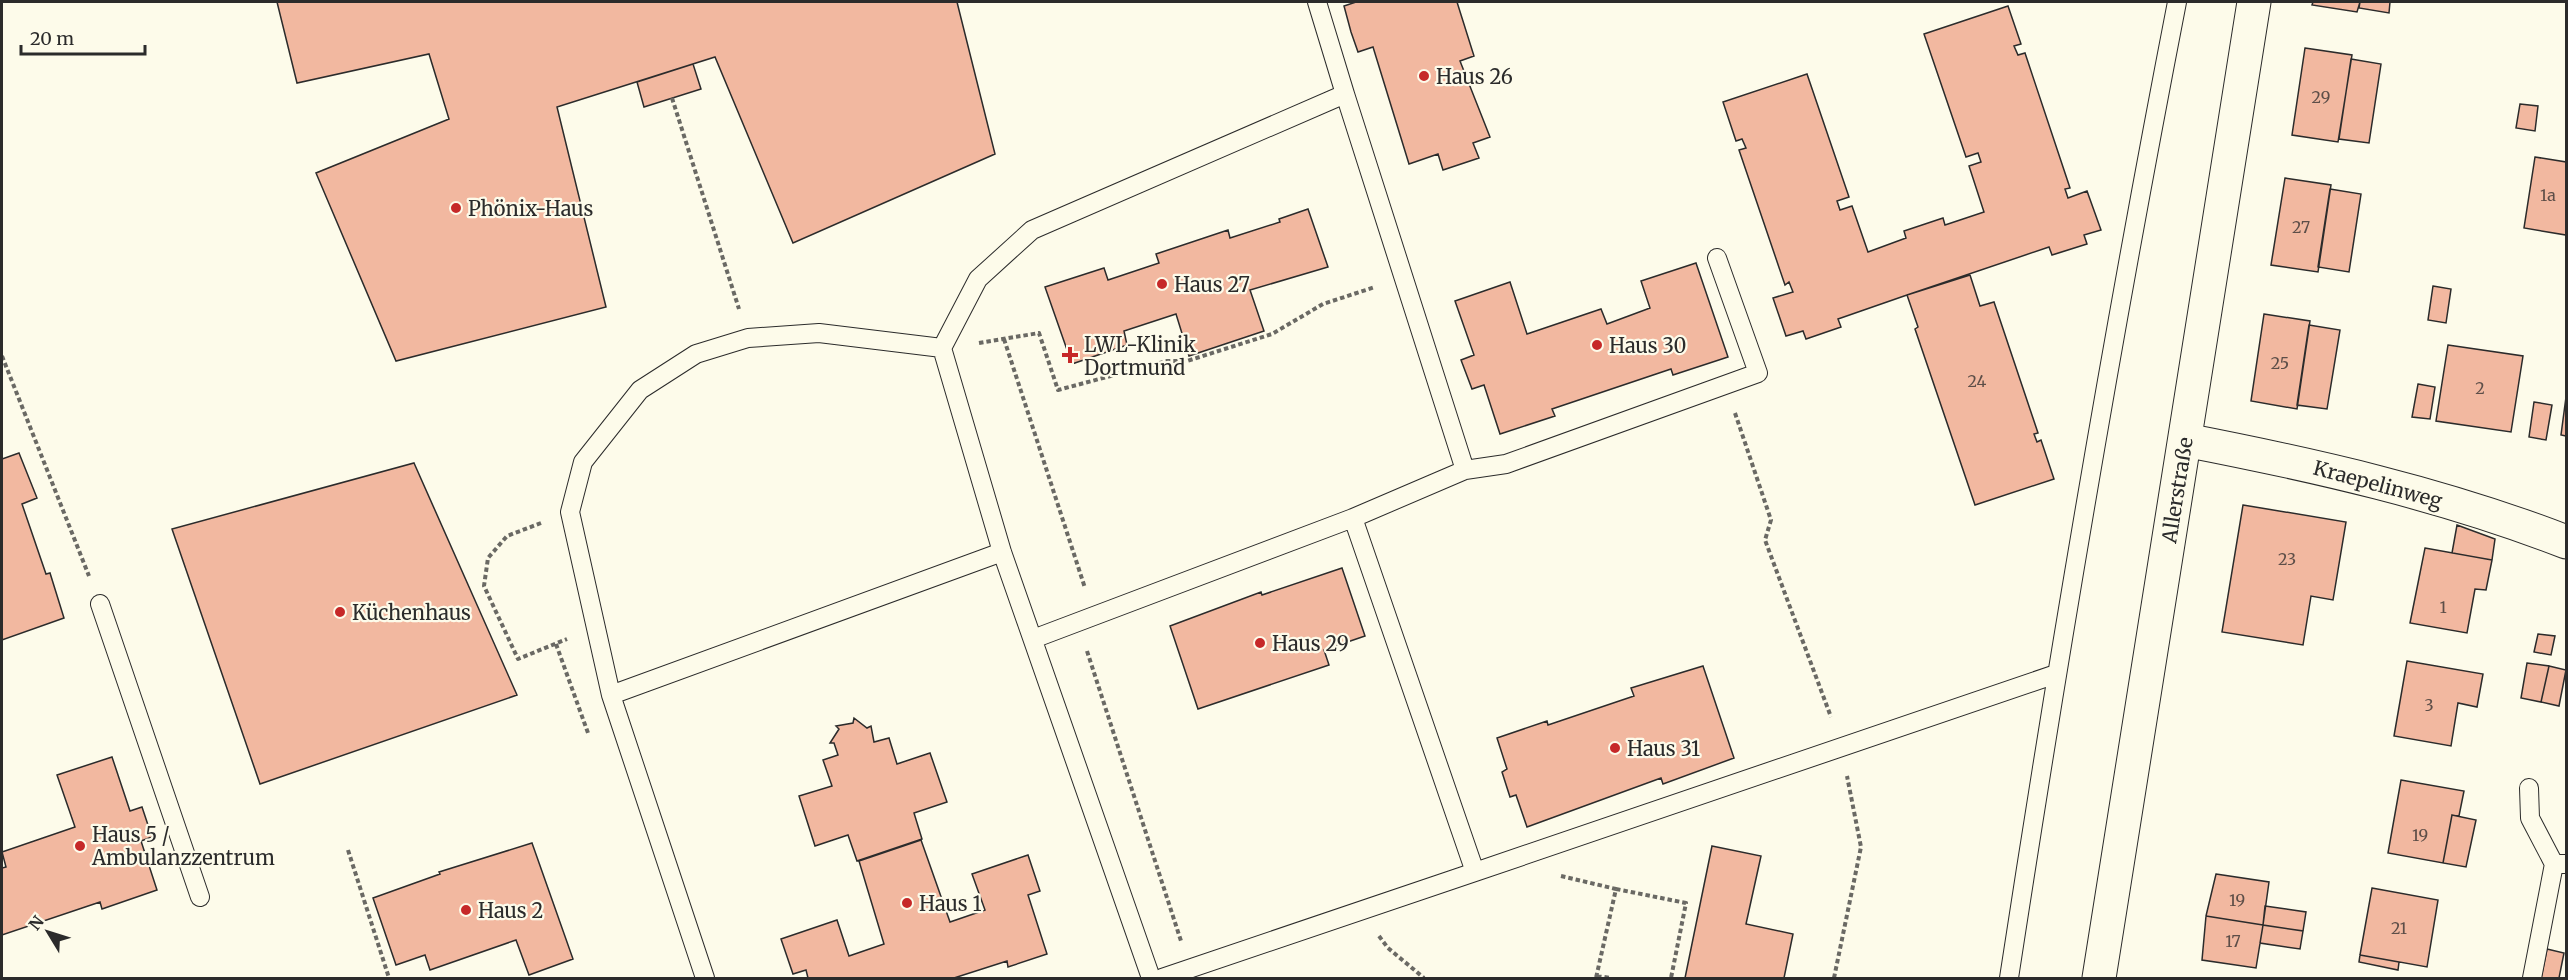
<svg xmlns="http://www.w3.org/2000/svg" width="2568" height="980" font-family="Merriweather,serif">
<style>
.building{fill:#f2b8a0;stroke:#2b2b2b;stroke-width:1.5}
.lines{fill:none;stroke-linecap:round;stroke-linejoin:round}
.service-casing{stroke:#2b2b2b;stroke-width:20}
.minor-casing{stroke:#2b2b2b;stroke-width:35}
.path{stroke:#6a6964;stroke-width:4;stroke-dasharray:4.5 3;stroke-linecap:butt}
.service{stroke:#fdfbea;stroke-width:18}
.minor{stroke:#fdfbea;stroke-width:33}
.poi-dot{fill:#c62828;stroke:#fdfbea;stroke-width:2}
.labels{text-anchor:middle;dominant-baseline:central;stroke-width:4.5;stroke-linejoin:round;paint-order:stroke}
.number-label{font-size:16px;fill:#5d4e48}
.poi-label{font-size:20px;fill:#2b2b2b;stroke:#fdfbea;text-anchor:start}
.street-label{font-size:20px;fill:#2b2b2b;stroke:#fdfbea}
</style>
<rect width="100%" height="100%" fill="#fdfbea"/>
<path class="building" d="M277,2H957L995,154L793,243L715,57L557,107L606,307L396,361L316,173L449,119L429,54L297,83Z
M1356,2H1457L1474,56L1460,61L1490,137L1473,143L1479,158L1443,170L1438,154L1409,164L1373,47L1358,52L1351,32L1344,6Z
M2313,2H2360L2357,12L2312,5Z
M2360,2H2390L2389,13L2359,8Z
M2008,6L2021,44L2014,46L2018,55L2025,53L2070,188L2065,189L2068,198L2087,191L2101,230L2084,235L2087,244L2052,255L2049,247L1907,295L1838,319L1841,327L1806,339L1803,331L1786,336L1773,298L1793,292L1789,282L1785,285L1739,150L1746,148L1742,139L1736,141L1723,102L1807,74L1849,197L1837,201L1840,210L1852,206L1868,252L1906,238L1904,231L1943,218L1945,225L1984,212L1969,166L1981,162L1978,153L1966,157L1924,34Z
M2305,48L2352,55L2338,142L2292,135Z
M2351,59L2381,64L2369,143L2339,139Z
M693,64L701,89L644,107L637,82Z
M2520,104L2538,106L2535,131L2516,128Z
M2535,157L2566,162V235L2524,228Z
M2285,178L2331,185L2318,272L2271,265Z
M2330,189L2361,194L2349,272L2318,267Z
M1308,209L1328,267L1250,290L1264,331L1189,356L1176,314L1124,331L1127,345L1072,364L1045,287L1104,268L1108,280L1159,263L1156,254L1228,230L1230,238L1280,222L1279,219Z
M1696,263L1728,357L1673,375L1671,369L1552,409L1555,416L1500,434L1484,385L1472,389L1461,360L1474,355L1455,301L1510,282L1527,334L1601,309L1607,324L1650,308L1641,281Z
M1970,275L1980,306L1994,302L2038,433L2034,434L2037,442L2041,440L2054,479L1975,505L1915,329L1918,327L1907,295Z
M2433,286L2451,289L2446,323L2428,320Z
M2264,314L2310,321L2297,409L2251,401Z
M2309,325L2340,330L2327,409L2297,405Z
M2448,345L2523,356L2511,432L2436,421Z
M2418,384L2435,387L2430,419L2412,417Z
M2566,397V436L2561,435Z
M2534,402L2552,405L2546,440L2529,437Z
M19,453L37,498L22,504L46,574L50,573L64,618L2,640V459Z
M414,463L517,695L260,784L172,529Z
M2243,505L2346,522L2333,600L2311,596L2303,645L2222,632Z
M2457,525L2495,539L2492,560L2452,553Z
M2425,548L2492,560L2486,590L2475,589L2467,633L2410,623Z
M1342,568L1365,636L1324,650L1329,665L1198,709L1170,626L1261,592L1262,595Z
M2538,634L2555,636L2551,655L2534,652Z
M2407,661L2483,674L2477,707L2458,703L2451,746L2394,736Z
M2527,663L2549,666L2541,702L2521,698Z
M1703,666L1734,758L1663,784L1661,778L1527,827L1516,795L1510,797L1502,772L1507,769L1497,738L1547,721L1548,725L1634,696L1631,688Z
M2549,666L2566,670L2559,706L2541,702Z
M854,718L867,728L871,726L874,742L889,738L897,764L930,753L947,802L914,813L922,839L857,861L848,835L815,846L799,796L832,786L823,760L838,755L834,743H830L839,729L836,726L853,723Z
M112,757L130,811L142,807L152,837L141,841L157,890L102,909L100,902L2,935V868L6,867L2,852L75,827L57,775Z
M2401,780L2464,791L2459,816L2452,815L2443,863L2388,853Z
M2452,815L2476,820L2466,867L2443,863Z
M921,840L950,922L985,910L972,874L1028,855L1040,891L1028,895L1047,954L1008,967L1007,961L954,978H808L806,970L793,974L781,939L837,920L849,956L884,944L859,861Z
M532,843L573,959L529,975L516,940L430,970L425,955L396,965L373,898L440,874L439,872Z
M1712,846L1761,856L1746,924L1793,934L1784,978H1685Z
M2216,874L2269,882L2263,925L2206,916Z
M2372,888L2438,900L2427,967L2360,955Z
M2265,906L2306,912L2303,931L2263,925Z
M2206,916L2263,925L2256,968L2202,960Z
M2263,925L2303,931L2300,949L2260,943Z
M2547,949L2564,953L2559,978H2541Z
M2360,955L2399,962L2398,970L2359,962Z"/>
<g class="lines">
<g class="service-casing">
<path id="service" d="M1317,2L1345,94
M942,348L978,279L1032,230L1345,94L1465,470L1353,518L1475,872L1162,978
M1465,470L1506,464L1758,373L1717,258
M100,604L200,897
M1033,639L1353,518
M611,695L1002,552
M2529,788L2530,818L2554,864
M1475,872L2056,674
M705,978L611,695L570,512L583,462L640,390L696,354L748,338L819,333L942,348L1002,552L1151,978
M2009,978C2059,652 2114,326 2177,2
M2532,978L2554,864H2566"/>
</g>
<g class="minor-casing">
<path id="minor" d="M2185,440C2314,465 2443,494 2566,542
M2099,978L2254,2"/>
</g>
<path class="path" d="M672,98L739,309
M1004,339L1085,588
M979,343L1039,333L1058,390L1167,361H1187L1272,334L1323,304L1375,287
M2,356L89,576
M1735,413L1771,520L1765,540L1831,717
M541,523L507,536L488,558L484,586L518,659L567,639
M556,644L588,733
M1087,651L1181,941
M348,850L389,978
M1561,876L1616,889L1596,978
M1616,889L1686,903L1671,978
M1379,936L1388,948L1424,978
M1597,976L1611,978
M1834,978L1861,847L1847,776"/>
<use href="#service" class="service"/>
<use href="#minor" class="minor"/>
</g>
<g class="poi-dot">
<circle cx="1424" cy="76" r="6"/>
<circle cx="456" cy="208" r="6"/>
<circle cx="1162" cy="284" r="6"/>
<circle cx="1597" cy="345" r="6"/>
<path d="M1067 346h6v6h6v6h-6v6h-6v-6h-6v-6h6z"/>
<circle cx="340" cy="612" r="6"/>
<circle cx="1260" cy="643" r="6"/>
<circle cx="1615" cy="748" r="6"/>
<circle cx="80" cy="846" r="6"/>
<circle cx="907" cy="903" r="6"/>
<circle cx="466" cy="910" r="6"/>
</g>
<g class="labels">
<g class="number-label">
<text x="2321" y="97">29</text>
<text x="2548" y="195">1a</text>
<text x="2301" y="227">27</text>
<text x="2280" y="363">25</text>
<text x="1977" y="381">24</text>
<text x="2480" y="388">2</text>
<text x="2287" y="559">23</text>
<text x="2443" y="607">1</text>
<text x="2429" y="705">3</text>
<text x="2420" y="835">19</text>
<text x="2237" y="900">19</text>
<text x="2399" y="928">21</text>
<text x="2233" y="941">17</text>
</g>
<g class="poi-label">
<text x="1436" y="76">Haus 26</text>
<text x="468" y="208">Phönix-Haus</text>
<text x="1174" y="284">Haus 27</text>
<text x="1084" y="344">LWL-Klinik<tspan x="1084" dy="23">Dortmund</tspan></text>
<text x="1609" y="345">Haus 30</text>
<text x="352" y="612">Küchenhaus</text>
<text x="1272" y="643">Haus 29</text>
<text x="1627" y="748">Haus 31</text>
<text x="92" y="834">Haus 5 /<tspan x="92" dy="23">Ambulanzzentrum</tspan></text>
<text x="919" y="903">Haus 1</text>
<text x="478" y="910">Haus 2</text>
</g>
<g class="street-label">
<text transform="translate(2378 484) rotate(15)">Kraepelinweg</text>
<text transform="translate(2177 490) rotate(-81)">Allerstraße</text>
</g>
</g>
<rect width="2568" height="980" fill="none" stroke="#2b2b2b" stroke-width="6"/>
<g transform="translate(48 932) rotate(308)" stroke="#fdfbea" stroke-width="4.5" paint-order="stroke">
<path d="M0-4.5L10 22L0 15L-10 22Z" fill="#2b2b2b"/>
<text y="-9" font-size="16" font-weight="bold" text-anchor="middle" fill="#2b2b2b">N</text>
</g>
<path d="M21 45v9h124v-9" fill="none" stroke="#2b2b2b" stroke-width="3"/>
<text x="30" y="45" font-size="18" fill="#2b2b2b" stroke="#fdfbea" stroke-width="4.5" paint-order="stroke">20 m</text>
</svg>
